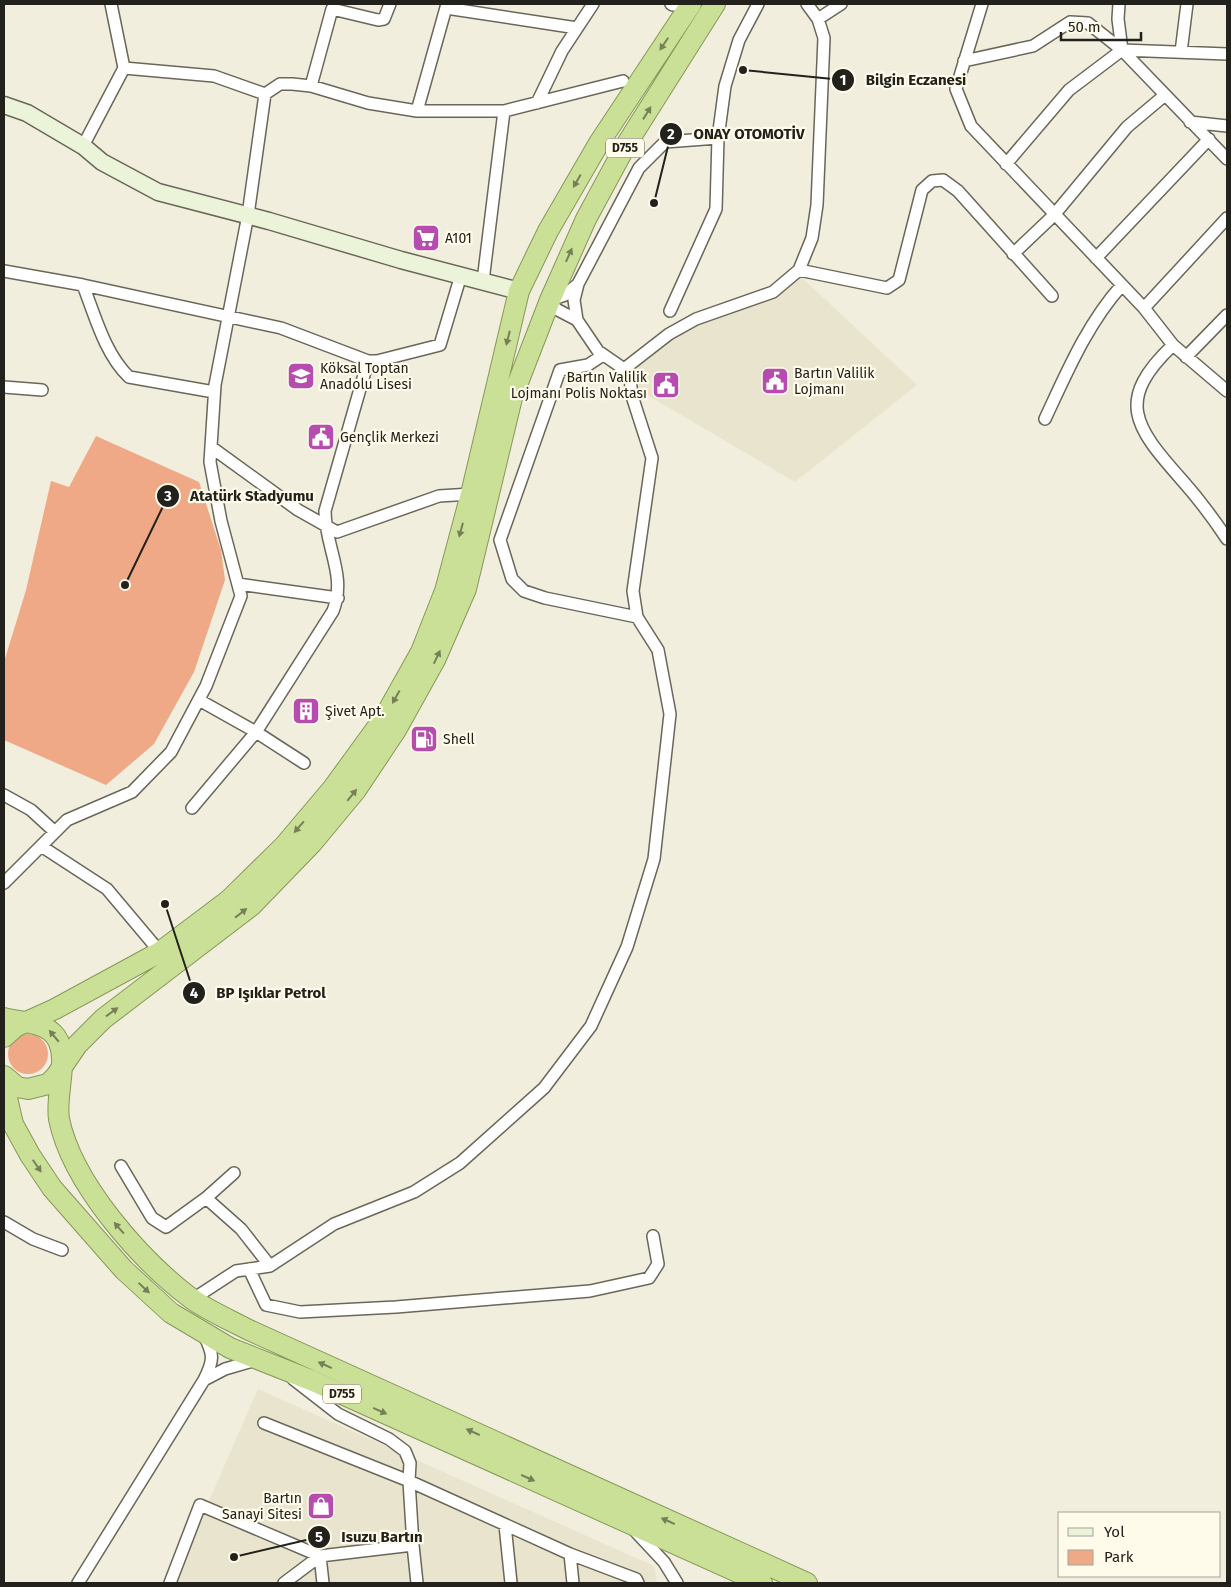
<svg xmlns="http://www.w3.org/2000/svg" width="1231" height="1587" font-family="'Fira Sans',sans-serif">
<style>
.built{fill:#e8e4cd}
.green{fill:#f0a987}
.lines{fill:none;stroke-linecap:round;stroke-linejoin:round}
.minor-casing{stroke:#6a675a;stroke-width:14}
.secondary-casing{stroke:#6a675a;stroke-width:19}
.trunk-casing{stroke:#86985a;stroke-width:22}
.minor{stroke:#fff;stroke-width:11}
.secondary{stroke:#ebf3d8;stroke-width:16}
.trunk{stroke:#cae096;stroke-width:20}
.oneway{fill:#768058}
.labels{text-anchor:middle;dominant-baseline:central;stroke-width:4.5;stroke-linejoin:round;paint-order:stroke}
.shield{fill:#fefbeb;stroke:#646259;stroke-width:1}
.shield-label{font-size:12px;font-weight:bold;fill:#22211b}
.poi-label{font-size:14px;fill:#22211b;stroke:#fefbeb;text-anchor:start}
.leader{fill:none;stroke:#22211b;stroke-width:2}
.callout-dot{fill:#22211b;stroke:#fefbeb;stroke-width:2}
.mark-label{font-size:15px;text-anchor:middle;font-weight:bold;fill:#fff}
.callout-label{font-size:15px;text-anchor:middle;font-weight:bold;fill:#22211b;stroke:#fefbeb;stroke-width:4.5;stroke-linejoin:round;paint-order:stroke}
</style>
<rect width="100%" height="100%" fill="#f1eede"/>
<path class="built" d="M799,275L917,385L795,482L637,389L636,366L680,331L782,293Z
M258,1389L654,1566L657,1583H173Z"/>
<path class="green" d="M96,436L199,482L221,550L225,580L194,672L154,744L106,785L4,740V662L26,590L51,481L69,487Z
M8 1054a20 20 0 1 1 40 0a20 20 0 1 1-40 0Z"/>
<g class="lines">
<g class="minor-casing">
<path id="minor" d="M671,4L673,5
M982,4L956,89L971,126L1144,308L1173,345L1227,391
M1119,4L1118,19L1122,50
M446,8L577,28
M818,19L841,4
M1181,52L1187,4
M964,61L1033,46L1070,22L1088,23L1122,50L1227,159
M124,68L214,76L265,94
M311,86L332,9L378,20L384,19L390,4
M537,103L562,51L593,4
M417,111L447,4
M1190,122L1227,126
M83,146L124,68L111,4
M1006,164L1069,90L1122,50L1227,54
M1013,254L1054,215L1127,127L1165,95
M1096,258L1209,139
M799,270L887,288L899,280L922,190L932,181L943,180L958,191L1052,296
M4,271L83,285L281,328L368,361H377L440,345L461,275
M483,281L504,111
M83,285C95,316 105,354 129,377L214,392
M1144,308L1227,218
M670,311L716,209L718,138
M577,320L556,309L550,300L565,295L578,284L639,168L665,142L718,138L725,86L739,40L758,4
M1173,345C1115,400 1134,426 1181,479C1198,498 1213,518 1227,539
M603,355L588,365L560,370L500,540L512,579L524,591L545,598L637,617
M1186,357L1227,315
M624,369L669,334L696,319L773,292L799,270L812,238L817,205L824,38L818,19L807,4
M4,387L42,390
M1045,419C1067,372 1087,324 1122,285
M211,447L298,510L337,532L439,496L471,494
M238,584L338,598
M199,700L256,732L304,763
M4,795L31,810L55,832
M192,808L256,732L333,611C347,575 325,547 325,511L368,361
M41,846L107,889L160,952
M4,883L67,820L132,792L171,752L206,686L241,596L221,521L210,462L215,385L248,215L265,94L280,84H292L311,86L368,103L417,111H504L623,81
M121,1166L152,1218L166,1227L206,1198L234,1173
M206,1198L241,1229L270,1266
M4,1222L33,1239L62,1250
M249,1269L266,1305L300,1312L396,1307L590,1291L649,1278L658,1264L653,1236
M193,1299L236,1271L270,1266L334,1224L414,1192L460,1163L544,1088L591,1026L627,947L654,859L670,714L658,650L637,617L633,591L652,458L632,396L630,378L624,369L598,351L577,320L574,300L578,284
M204,1335C214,1355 214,1360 204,1380
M293,1379L338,1414L389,1439L405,1451L410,1463L409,1481L413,1545L417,1583
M264,1423L409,1481L570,1554L636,1579L638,1583
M505,1525L511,1583
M636,1532L664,1562L677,1583
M570,1554L573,1583
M320,1556L323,1583
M78,1583L204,1380L225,1369L256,1360
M170,1583L200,1505L320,1556L413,1545
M284,1583L320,1556"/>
</g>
<g class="secondary-casing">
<path id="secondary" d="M4,105L27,113L83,146L102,162L158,192L269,221L401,260L519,291"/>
</g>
<g class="trunk-casing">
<path id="trunk" d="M4,1018C21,1023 45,1021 56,1037C70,1057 55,1094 59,1119C72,1183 140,1260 192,1299C209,1311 230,1320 249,1330L807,1583
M4,1037L15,1027L55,1009L160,952L229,900L284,846L333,788L384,718L421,652L445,591L471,494L519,291L548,231L599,143L691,4
M4,1076L17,1087L28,1089L48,1084L56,1076L77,1045L103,1019L251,906L312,843L356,790L396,730L435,660L466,589L512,398L550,300L586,219L626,145L715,4
M4,1085L13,1124L30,1155L52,1188L124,1270L171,1313L230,1348L313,1381L762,1583"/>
</g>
<use href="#minor" class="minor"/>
<use href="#secondary" class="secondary"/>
<use href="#trunk" class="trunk"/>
</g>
<defs><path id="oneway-solid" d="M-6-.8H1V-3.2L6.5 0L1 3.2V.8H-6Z" transform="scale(1.25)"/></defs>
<g class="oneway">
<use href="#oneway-solid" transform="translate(664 44) rotate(124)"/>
<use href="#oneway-solid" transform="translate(647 113) rotate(-58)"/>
<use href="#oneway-solid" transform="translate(577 181) rotate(120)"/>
<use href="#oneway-solid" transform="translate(569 255) rotate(-66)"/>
<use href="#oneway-solid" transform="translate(508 338) rotate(104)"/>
<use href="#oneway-solid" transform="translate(461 530) rotate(105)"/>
<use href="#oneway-solid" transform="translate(437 657) rotate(-65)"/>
<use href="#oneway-solid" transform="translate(396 697) rotate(119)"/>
<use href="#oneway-solid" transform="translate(352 795) rotate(-51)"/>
<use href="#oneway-solid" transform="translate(299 827) rotate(131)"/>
<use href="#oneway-solid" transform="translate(241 913) rotate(-38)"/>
<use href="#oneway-solid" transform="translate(112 1012) rotate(-36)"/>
<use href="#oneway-solid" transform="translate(54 1036) rotate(-130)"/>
<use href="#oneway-solid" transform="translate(37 1166) rotate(56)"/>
<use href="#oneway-solid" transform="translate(119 1228) rotate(-131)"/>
<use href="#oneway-solid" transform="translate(144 1288) rotate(43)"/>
<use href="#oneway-solid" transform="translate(325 1365) rotate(-156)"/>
<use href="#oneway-solid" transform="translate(380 1411) rotate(24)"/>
<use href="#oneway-solid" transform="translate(473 1432) rotate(-156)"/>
<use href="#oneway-solid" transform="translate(528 1478) rotate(24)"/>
<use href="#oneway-solid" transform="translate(668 1521) rotate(-156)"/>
</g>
<defs>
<g id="supermarket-square" transform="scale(1.4375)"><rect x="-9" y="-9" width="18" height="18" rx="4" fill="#b64cad" stroke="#fefbeb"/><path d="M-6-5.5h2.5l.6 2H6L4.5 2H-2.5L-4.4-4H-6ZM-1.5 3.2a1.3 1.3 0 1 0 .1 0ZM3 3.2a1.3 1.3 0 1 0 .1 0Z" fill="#fff"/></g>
<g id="school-square" transform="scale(1.4375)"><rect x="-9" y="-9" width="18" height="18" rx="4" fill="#b64cad" stroke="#fefbeb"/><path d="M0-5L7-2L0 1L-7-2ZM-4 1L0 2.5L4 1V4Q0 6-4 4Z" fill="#fff"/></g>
<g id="civic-square" transform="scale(1.4375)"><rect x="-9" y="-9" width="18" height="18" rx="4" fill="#b64cad" stroke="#fefbeb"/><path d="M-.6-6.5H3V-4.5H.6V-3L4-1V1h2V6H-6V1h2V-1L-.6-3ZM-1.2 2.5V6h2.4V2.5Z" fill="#fff"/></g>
<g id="building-square" transform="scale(1.4375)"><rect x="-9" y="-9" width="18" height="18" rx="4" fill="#b64cad" stroke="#fefbeb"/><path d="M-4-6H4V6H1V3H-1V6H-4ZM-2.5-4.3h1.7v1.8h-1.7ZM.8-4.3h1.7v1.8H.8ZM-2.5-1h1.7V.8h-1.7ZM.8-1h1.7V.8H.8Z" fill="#fff"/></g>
<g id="fuel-square" transform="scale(1.4375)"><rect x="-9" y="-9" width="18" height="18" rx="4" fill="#b64cad" stroke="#fefbeb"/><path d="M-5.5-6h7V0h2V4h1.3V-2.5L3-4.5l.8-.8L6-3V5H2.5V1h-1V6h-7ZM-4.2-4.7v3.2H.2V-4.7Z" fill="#fff"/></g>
<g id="shop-square" transform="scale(1.4375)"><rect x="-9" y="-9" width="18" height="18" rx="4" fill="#b64cad" stroke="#fefbeb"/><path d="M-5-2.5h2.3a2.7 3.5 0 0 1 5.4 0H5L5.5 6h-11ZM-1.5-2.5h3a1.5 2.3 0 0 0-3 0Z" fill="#fff"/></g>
</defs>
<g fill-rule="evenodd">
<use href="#supermarket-square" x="426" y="238"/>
<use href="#school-square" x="301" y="376"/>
<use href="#civic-square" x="775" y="381"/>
<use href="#civic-square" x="666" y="385"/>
<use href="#civic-square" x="321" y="437"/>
<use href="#building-square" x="306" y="711"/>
<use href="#fuel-square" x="424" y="739"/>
<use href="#shop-square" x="321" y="1506"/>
</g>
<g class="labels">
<g class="shield">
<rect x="606" y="138.5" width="38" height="19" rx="4"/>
<rect x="323" y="1384.5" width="38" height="19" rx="4"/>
</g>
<g class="shield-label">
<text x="625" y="148">D755</text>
<text x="342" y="1394">D755</text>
</g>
<g class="poi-label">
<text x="445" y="238">A101</text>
<text x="320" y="368">Köksal Toptan<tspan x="320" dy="16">Anadolu Lisesi</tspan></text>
<text x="794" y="373">Bartın Valilik<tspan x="794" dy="16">Lojmanı</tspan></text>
<text x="647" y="377" text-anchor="end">Bartın Valilik<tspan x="647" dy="16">Lojmanı Polis Noktası</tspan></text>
<text x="340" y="437">Gençlik Merkezi</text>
<text x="325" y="711">Şivet Apt.</text>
<text x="443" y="739">Shell</text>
<text x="302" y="1498" text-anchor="end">Bartın<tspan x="302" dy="16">Sanayi Sitesi</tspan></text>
</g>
</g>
<path class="leader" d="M743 70L843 80M654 203L671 134M125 585L168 496M165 904L194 993M234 1557L319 1537"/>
<g class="callout-dot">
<circle cx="743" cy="70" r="5"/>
<circle cx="654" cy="203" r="5"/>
<circle cx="125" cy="585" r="5"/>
<circle cx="165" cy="904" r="5"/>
<circle cx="234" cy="1557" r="5"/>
<circle cx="843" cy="80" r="12"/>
<circle cx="671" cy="134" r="12"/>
<circle cx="168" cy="496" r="12"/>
<circle cx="194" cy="993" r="12"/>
<circle cx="319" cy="1537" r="12"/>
</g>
<g class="mark-label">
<text x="843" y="85">1</text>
<text x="671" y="139">2</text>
<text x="168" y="501">3</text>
<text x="194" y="998">4</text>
<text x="319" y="1542">5</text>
</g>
<g class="callout-label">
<text x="916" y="85">Bilgin Eczanesi</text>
<text x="749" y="139">ONAY OTOMOTİV</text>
<text x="252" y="501">Atatürk Stadyumu</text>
<text x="271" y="998">BP Işıklar Petrol</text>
<text x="382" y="1542">Isuzu Bartın</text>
</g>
<rect width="1231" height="1587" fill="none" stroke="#22211b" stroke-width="10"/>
<rect x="1058" y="1512" width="162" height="65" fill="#fefbeb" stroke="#a6a498"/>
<rect x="1068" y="1528" width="25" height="8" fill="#ebf3d8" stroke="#a6a498"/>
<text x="1104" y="1537" font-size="15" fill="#22211b">Yol</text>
<rect x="1068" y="1550" width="25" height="15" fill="#f0a987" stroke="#a6a498"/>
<text x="1104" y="1562" font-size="15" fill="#22211b">Park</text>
<path d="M1061 32v8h80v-8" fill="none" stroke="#22211b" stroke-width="2.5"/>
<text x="1068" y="32" font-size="15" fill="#22211b" stroke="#fefbeb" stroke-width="4" paint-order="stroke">50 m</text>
</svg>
